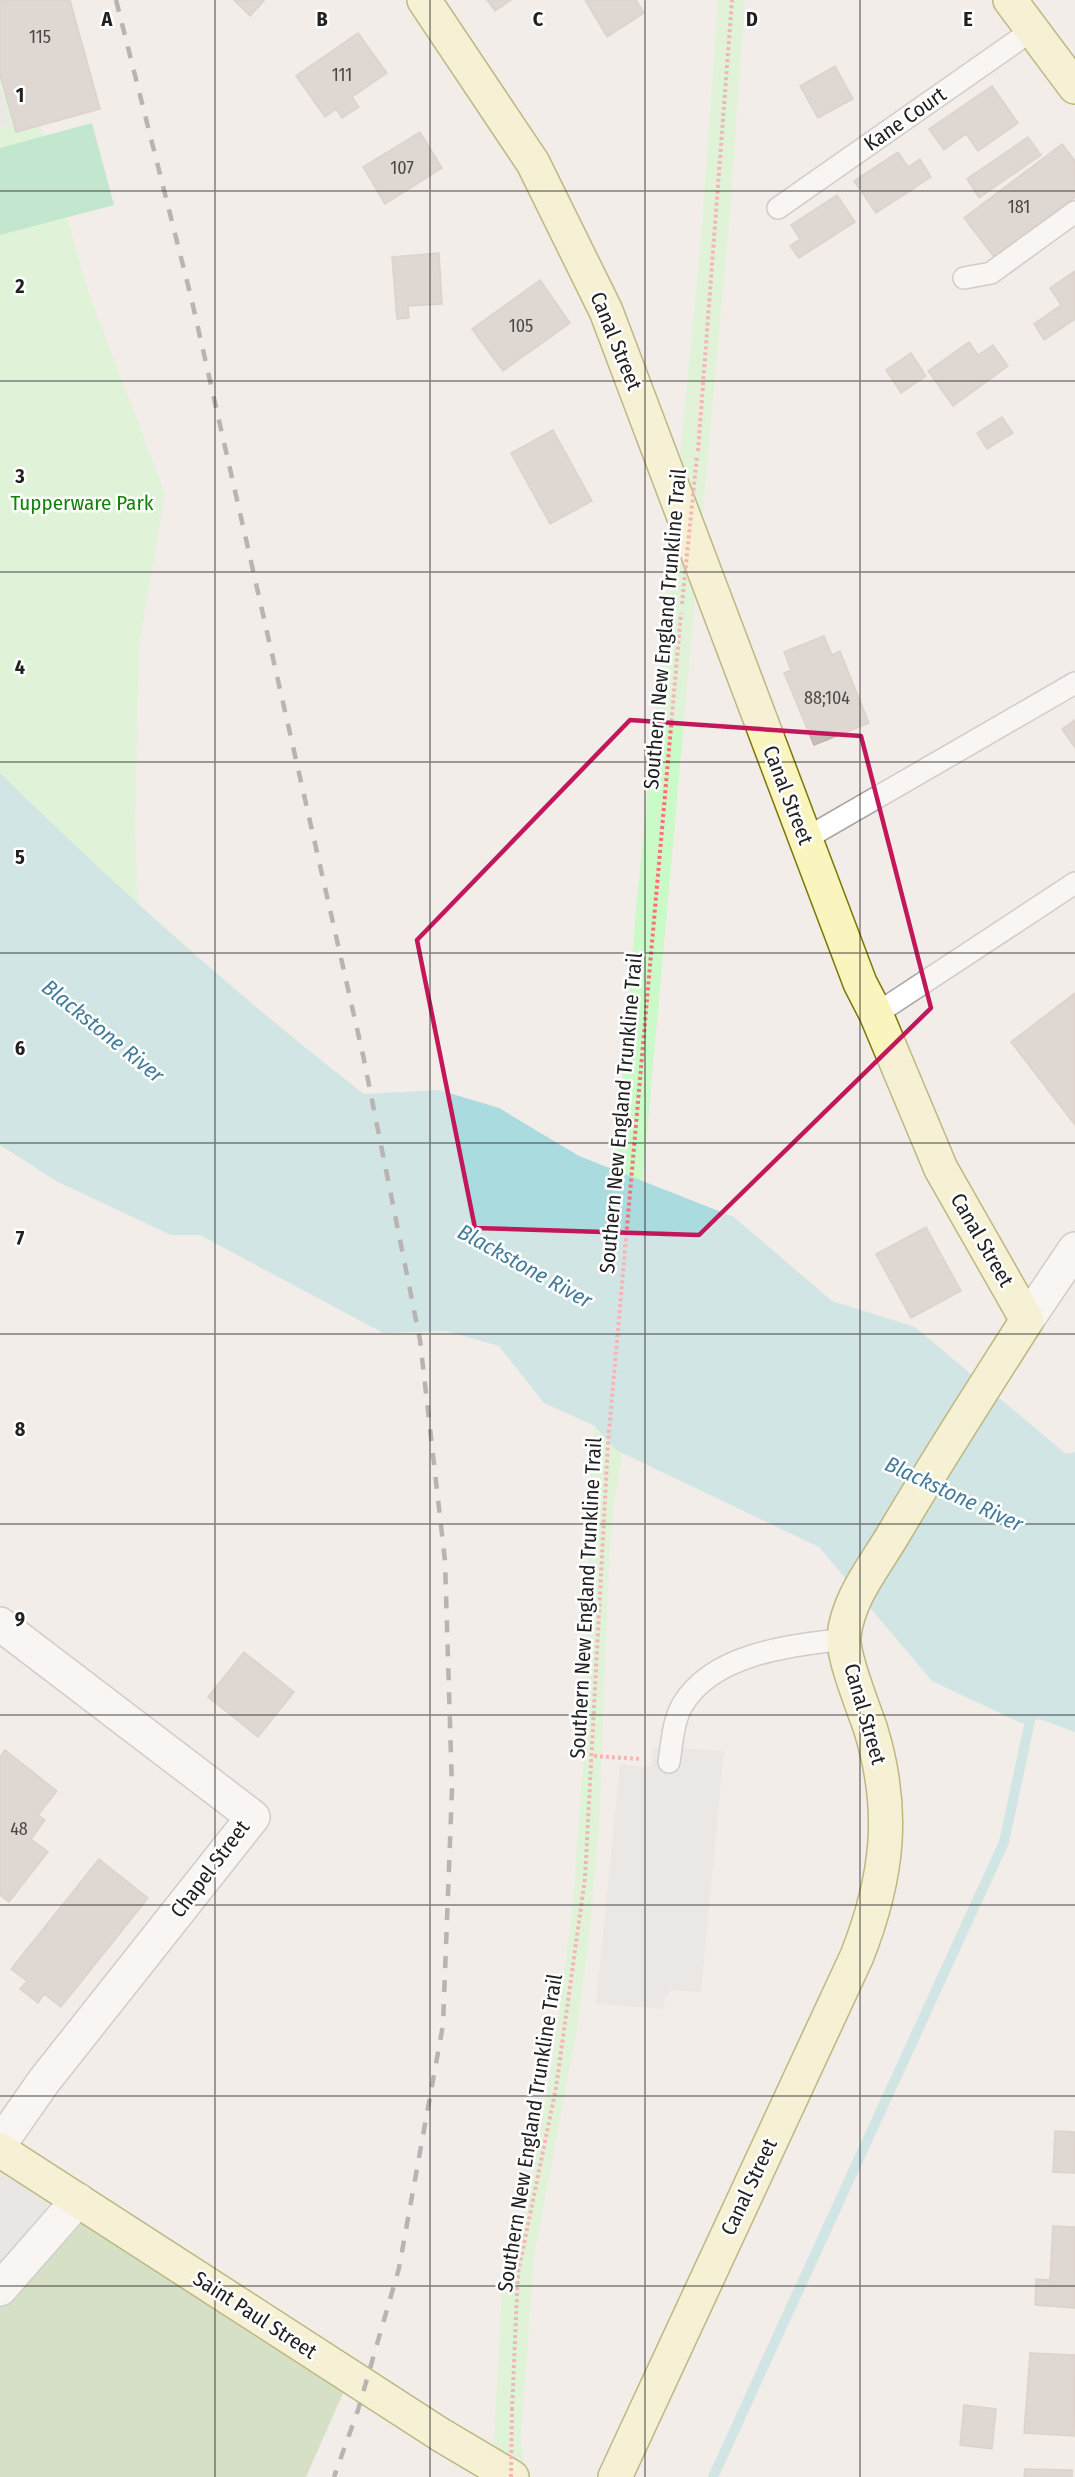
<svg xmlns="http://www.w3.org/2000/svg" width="1075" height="2477" font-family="'Fira Sans Condensed',sans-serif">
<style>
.residential{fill:#dfdedf}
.forest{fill:#b4d19d}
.park{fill:#cafac7}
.pitch{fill:#87e0b0}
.parking{fill:#e1e1e1}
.water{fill:#a9dbdf}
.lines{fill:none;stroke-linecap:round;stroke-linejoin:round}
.stream{stroke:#a9dbdf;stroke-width:10}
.building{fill:#c7bcb7;stroke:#c4b2aa;stroke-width:1.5}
.lane-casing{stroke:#a5a5a5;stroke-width:24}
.street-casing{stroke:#a5a5a5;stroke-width:36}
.secondary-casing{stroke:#7c7704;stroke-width:36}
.path{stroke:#fa7077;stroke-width:4;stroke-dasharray:3 3;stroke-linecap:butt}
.lane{stroke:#fff;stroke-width:21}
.street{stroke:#fff;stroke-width:33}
.secondary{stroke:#faf4be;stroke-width:33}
.rail{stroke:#6f6f6f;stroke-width:4.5;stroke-dasharray:12 12;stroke-linecap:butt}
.path-bridge{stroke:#fa7077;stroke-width:4;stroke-dasharray:3 3;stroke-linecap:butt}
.marked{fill:none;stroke:#c2185b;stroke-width:4.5;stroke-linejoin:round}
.grid{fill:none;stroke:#212121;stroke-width:1.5;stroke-opacity:0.55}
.labels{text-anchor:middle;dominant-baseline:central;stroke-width:5;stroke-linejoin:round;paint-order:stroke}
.number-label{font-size:18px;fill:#4a4846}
.street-label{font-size:21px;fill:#212121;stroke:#fff}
.park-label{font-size:21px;fill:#13830b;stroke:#fff}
.water-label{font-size:22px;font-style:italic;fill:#437c9b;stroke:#fff}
.grid-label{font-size:20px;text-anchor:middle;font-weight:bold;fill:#212121;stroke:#fff;stroke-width:5;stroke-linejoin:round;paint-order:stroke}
</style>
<rect width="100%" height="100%" fill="#f2ede8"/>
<path class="residential" d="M0,2142L72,2190L0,2288Z"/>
<path class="forest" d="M66,2211L352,2373L306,2477H0V2288Z"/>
<path class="park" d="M0,0H5L88,291L165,494L139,645L135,824L139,959L0,951Z
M718,0H745L730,212L639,1221L622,1458L614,1503L609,1561L599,1829L588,1947L576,2034L534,2257L521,2439L525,2477H488L494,2438L502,2291L531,2183L553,2060L573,1902L587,1704L590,1482L636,910L701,238Z"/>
<path class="pitch" d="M92,123L114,205L0,235V148Z"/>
<path class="parking" d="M0,87L10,125L0,127Z
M653,1746L724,1751L701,1992L672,1990L665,1997L664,2009L596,2004L620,1765L651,1767Z"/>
<path class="water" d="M0,773C115,886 236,995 364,1094L439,1090L499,1108L579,1156L734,1217L832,1301L915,1327L1066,1454L1075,1452V1732L1040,1719L1021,1723L932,1681L819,1547L616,1450L595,1426L544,1403L499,1346L446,1331L383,1333L200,1235H171L58,1182L0,1145Z"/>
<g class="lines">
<path class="stream" d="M713,2477L1004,1842L1033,1707"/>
</g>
<path class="building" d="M0,0H70L100,109L16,132L0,75Z
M234,0H264V1L250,16Z
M487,0H511L495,11Z
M585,0H636L644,13L607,37Z
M358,33L387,73L352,97L359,107L342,118L336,109L325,117L296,76Z
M835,66L853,99L818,118L800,86Z
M992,86L1018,123L978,151L966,134L944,150L929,129Z
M420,132L442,168L385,204L363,167Z
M1028,137L1041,155L979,198L967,179Z
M1062,144L1075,161V197L995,258L964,218Z
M898,152L908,167L920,159L931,177L876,213L854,181Z
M837,195L855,222L799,258L790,246L800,239L791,225Z
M439,253L442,304L408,306L409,318L397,319L392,257Z
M1075,271V319L1044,340L1034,324L1061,305L1050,288Z
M540,280L570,323L503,371L472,329Z
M969,342L978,355L993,345L1008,366L953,406L928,371Z
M911,353L926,376L901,393L886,370Z
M1002,417L1013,433L987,449L977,433Z
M553,430L592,501L550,524L511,453Z
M824,636L832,655L840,651L869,723L814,745L784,673L791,670L784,652Z
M1075,720V748L1062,729Z
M1075,993V1125L1011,1042Z
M926,1227L961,1291L911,1318L876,1254Z
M244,1652L294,1692L258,1737L208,1697Z
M5,1750L57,1791L38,1815L45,1820L31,1839L48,1852L9,1902L0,1895V1757Z
M99,1859L148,1898L61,2007L44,1994L38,2003L20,1989L27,1981L11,1969Z
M1055,2131L1075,2132V2173L1053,2172Z
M1053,2226L1075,2227V2308L1035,2305L1036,2279L1050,2280Z
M1030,2353L1075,2355L1074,2436L1024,2433Z
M964,2405L996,2409L992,2449L960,2445Z
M1025,2469L1072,2470V2477H1024Z"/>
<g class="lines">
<g class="lane-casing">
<path id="lane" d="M778,208L1031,31
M964,278L991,273L1075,212
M805,839L1075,683
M876,1014L1075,883
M669,1762C672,1743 673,1720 683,1704C714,1653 790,1646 844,1639"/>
</g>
<g class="street-casing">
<path id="street" d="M1027,1320L1075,1249
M0,1624L253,1817L44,2081L0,2144
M0,2289L78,2200"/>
</g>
<g class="secondary-casing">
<path id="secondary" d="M424,0L533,163L606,311L860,983L876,1014L941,1169L1027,1320C982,1391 936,1462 893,1535C874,1567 848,1598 844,1636C842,1655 863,1707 870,1727C896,1810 888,1877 857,1956L615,2477
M1010,0L1075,87
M0,2150L441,2435L512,2477"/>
</g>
<path class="path" d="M698,451L732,0
M594,1756L641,1759
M512,2410L518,2273L556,2088L585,1878L608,1443L681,613"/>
<use href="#lane" class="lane"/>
<use href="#street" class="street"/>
<use href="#secondary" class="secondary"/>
<path class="rail" d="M116,0L191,297L363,1055L420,1340L445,1561L452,1789L443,2025L399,2268L358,2410L334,2477"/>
<path class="path-bridge" d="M682,604L697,456
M511,2477L512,2410"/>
</g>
<path d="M0 0H1075V2477H0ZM630,720L861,736L931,1008L699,1235L475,1228L417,940Z" fill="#f2ede8" fill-opacity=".55" fill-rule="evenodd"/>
<path class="marked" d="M630,720L861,736L931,1008L699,1235L475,1228L417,940Z"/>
<path class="grid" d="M215,0V2477M430,0V2477M645,0V2477M860,0V2477M0,191H1075M0,381H1075M0,572H1075M0,762H1075M0,953H1075M0,1143H1075M0,1334H1075M0,1524H1075M0,1715H1075M0,1905H1075M0,2096H1075M0,2286H1075"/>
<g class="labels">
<g class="number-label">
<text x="40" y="37">115</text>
<text x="342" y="75">111</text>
<text x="402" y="168">107</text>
<text x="1019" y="207">181</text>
<text x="521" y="326">105</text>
<text x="827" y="698">88;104</text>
<text x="19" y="1829">48</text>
</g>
<g class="street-label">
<text transform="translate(905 119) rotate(-35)">Kane Court</text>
<text transform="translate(616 341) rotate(68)">Canal Street</text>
<text transform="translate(665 629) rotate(-85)">Southern New England Trunkline Trail</text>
<text transform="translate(788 795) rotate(69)">Canal Street</text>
<text transform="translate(621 1113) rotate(-85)">Southern New England Trunkline Trail</text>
<text transform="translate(982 1240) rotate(60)">Canal Street</text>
<text transform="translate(586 1598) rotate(-87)">Southern New England Trunkline Trail</text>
<text transform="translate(865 1714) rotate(74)">Canal Street</text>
<text transform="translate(210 1869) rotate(-53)">Chapel Street</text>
<text transform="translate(530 2133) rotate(-81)">Southern New England Trunkline Trail</text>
<text transform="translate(749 2187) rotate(-65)">Canal Street</text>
<text transform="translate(255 2315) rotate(33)">Saint Paul Street</text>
</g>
<g class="park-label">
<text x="82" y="503">Tupperware Park</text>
</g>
<g class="water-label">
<text transform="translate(103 1031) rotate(39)">Blackstone River</text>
<text transform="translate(525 1266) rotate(29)">Blackstone River</text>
<text transform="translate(954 1494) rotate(25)">Blackstone River</text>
</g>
</g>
<g class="grid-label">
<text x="107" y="26">A</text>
<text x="322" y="26">B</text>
<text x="538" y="26">C</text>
<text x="752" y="26">D</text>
<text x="968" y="26">E</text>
<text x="20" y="102">1</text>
<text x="20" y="293">2</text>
<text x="20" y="483">3</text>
<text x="20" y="674">4</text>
<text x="20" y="864">5</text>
<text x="20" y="1055">6</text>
<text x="20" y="1245">7</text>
<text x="20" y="1436">8</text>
<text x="20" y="1626">9</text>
</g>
</svg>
